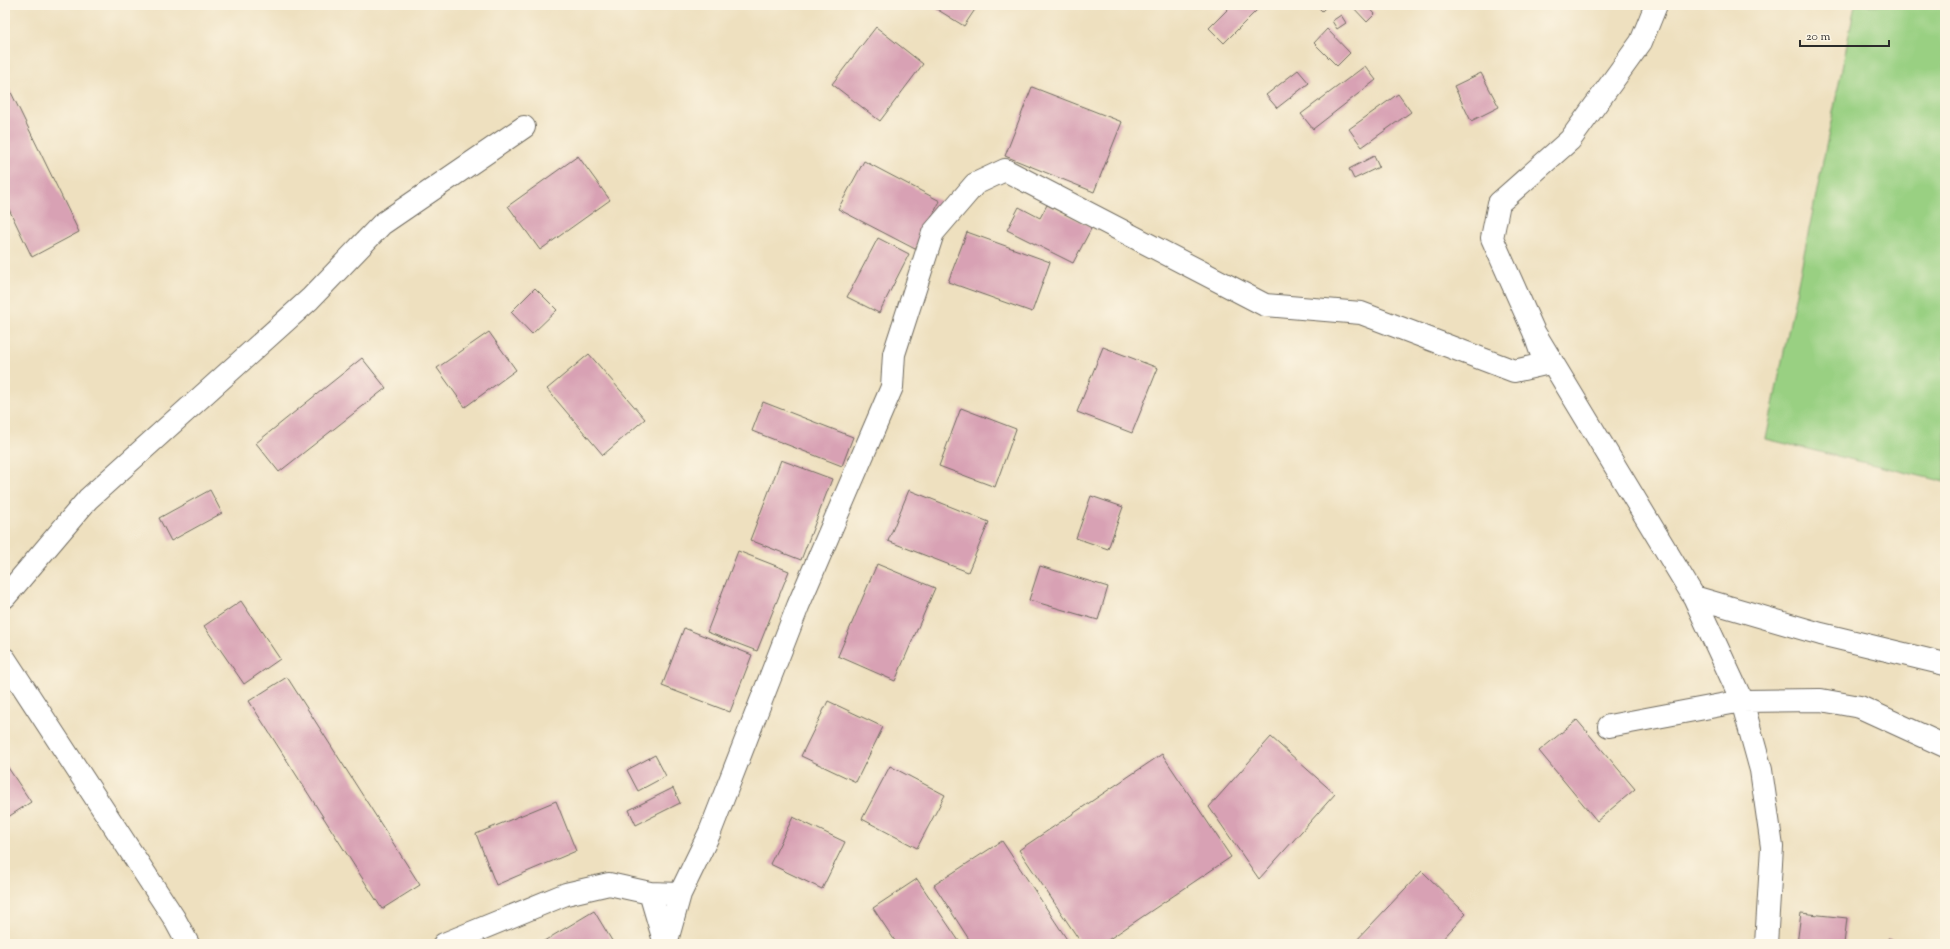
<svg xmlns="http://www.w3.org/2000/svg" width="1950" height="949" font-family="'Sorts Mill Goudy',serif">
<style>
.green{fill:#99d082;stroke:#627e56}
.building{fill:#d8a1b4}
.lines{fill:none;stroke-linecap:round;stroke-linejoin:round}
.street-casing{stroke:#6f6a5f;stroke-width:24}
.street{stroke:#fff;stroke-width:22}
</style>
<rect width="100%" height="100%" fill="#fcf5e5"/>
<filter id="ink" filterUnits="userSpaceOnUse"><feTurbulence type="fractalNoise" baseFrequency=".025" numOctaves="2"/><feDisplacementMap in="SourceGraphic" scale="8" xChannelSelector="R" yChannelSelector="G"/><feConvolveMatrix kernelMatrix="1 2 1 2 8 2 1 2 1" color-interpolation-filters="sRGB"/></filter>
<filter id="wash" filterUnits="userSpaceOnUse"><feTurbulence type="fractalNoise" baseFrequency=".012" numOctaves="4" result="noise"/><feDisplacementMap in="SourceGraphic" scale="16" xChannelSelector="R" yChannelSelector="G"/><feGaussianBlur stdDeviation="0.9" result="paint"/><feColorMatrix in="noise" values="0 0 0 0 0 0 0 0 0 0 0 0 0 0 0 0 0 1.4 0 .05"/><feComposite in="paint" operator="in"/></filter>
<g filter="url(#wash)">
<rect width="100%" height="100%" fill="#eee0bf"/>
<path class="green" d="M1855,5H1945V482L1766,439Z"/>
<g id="blocks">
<path class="building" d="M930,5H978L964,26Z
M1232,5H1262L1224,43L1209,28Z
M1316,5H1328L1322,11Z
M1351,5H1367L1375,14L1367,22Z
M1341,15L1346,23L1337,29L1332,21Z
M876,27L923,64L880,121L832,84Z
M1327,29L1350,53L1337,66L1314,43Z
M1365,66L1376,80L1313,129L1301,114Z
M1298,70L1309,83L1277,108L1266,95Z
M1481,73L1499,107L1471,121L1454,86Z
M5,80L79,232L32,257L5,201Z
M1032,87L1122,122L1094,192L1005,156Z
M1398,94L1411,112L1362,147L1349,129Z
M578,156L610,200L540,250L508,206Z
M1374,156L1379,167L1354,179L1349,169Z
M864,161L940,201L915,249L838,209Z
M1047,205L1092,227L1073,263L1007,230L1019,207L1040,218Z
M967,232L1050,262L1032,312L948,282Z
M878,238L909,254L879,313L847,297Z
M535,288L557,310L532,334L511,312Z
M489,332L516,370L465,407L437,368Z
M1103,347L1158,368L1132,433L1077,412Z
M589,354L645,419L603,455L547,389Z
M362,358L386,388L279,472L256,443Z
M763,402L853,437L842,466L752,431Z
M961,408L1016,429L995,487L939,466Z
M781,460L832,479L801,560L750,540Z
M210,490L222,513L171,541L159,518Z
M909,490L989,522L968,572L888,541Z
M1091,496L1123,507L1108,549L1076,538Z
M738,551L789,571L757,651L707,632Z
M877,564L935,588L895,681L838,656Z
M1040,566L1108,587L1098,620L1029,600Z
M241,601L280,659L244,684L204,626Z
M684,628L752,655L730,712L662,686Z
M287,677L420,885L382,909L249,701Z
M828,701L883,727L856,782L801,756Z
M1577,720L1635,789L1597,821L1539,751Z
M1271,737L1335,794L1259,879L1209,807Z
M1162,754L1231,857L1102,944H1082L1019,850Z
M655,755L666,776L638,791L627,770Z
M5,763L31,802L5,819Z
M890,766L945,795L917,848L862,819Z
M673,788L680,803L636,825L629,810Z
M556,801L576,851L496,885L476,834Z
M793,817L845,842L822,889L770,864Z
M1002,841L1070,944H972L934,885Z
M1422,871L1466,914L1438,944H1353Z
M917,879L961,944H897L873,908Z
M594,911L614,944H539Z
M1801,913L1847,918L1844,944H1797Z
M1888,938L1907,944H1886Z"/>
</g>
</g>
<g filter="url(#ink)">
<use href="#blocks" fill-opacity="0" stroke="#6f6a5f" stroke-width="1"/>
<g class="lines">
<g class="street-casing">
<path id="street" d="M1656,5L1641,42L1570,140L1499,203L1492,238L1534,332L1694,597L1742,701L1761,770L1772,847L1766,944
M5,597L88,499L310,299L382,224L524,127
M1694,597L1821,634L1945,664
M5,659L174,918L188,944
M1609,726L1742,701L1821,700L1860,707L1945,746
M650,893L665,944
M444,944L566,894L609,884L650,893L680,894
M666,944L680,894L710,832L798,606L892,387L894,354L933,233L975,184L1005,170L1265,305L1361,313L1514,371L1545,364L1534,332"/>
</g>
<use href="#street" class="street"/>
</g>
</g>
<rect width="1950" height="949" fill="none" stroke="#fcf5e5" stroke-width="20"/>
<path d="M1800 40v6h89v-6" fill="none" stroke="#2b2b2b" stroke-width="2"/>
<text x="1806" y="40" font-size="12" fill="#2b2b2b" stroke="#fcf5e5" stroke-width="3" paint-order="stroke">20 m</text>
</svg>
